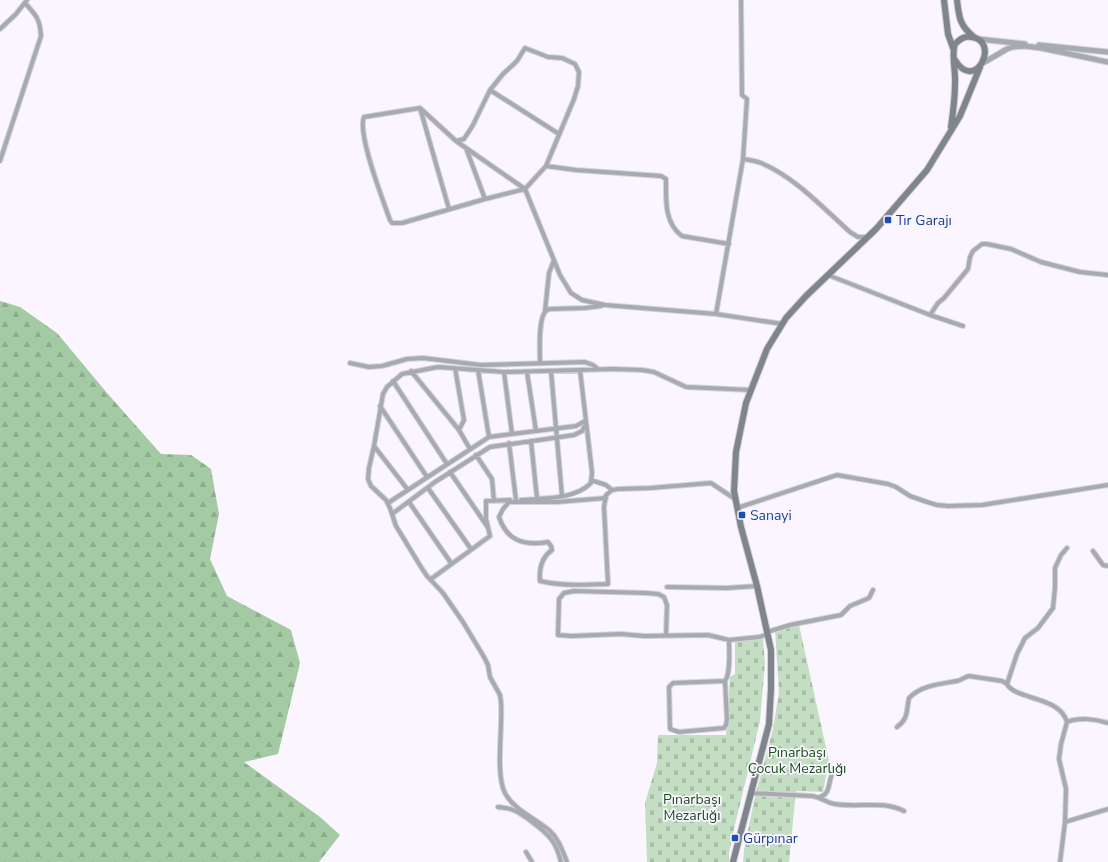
<svg xmlns="http://www.w3.org/2000/svg" width="1108" height="862" font-family="'Nunito Sans',sans-serif">
<style>
.forest{fill:url(#forest-firs)}
.cemetery{fill:url(#cemetery-stones)}
.lines{fill:none;stroke-linecap:round;stroke-linejoin:round}
.minor-casing{stroke:#d6d1da;stroke-width:6}
.tertiary-casing{stroke:#d6d1da;stroke-width:7}
.secondary-casing{stroke:#d6d1da;stroke-width:8}
.minor{stroke:#a6abaf;stroke-width:4}
.tertiary{stroke:#a6abaf;stroke-width:5}
.secondary{stroke:#7f868b;stroke-width:6}
.transit-dot{fill:#1a4fb4;stroke:#faf5ff;stroke-width:1.5}
.labels{text-anchor:middle;dominant-baseline:central;stroke-width:3.5;stroke-linejoin:round;paint-order:stroke}
.transit-label{font-size:14px;fill:#164399;stroke:#faf5ff;text-anchor:start}
.park-label{font-size:14px;fill:#1b501c;stroke:#faf5ff}
</style>
<defs>
<pattern id="forest-firs" width="22" height="20" patternUnits="userSpaceOnUse"><rect width="22" height="20" fill="#a3caa2"/><path d="M5 1l3.5 6h-7zM16 11l3.5 6h-7z" fill="#8cad8b"/></pattern>
<pattern id="cemetery-stones" width="16" height="16" patternUnits="userSpaceOnUse"><rect width="16" height="16" fill="#c4dec3"/><path d="M2 7V4a2 2 0 0 1 4 0v3zM10 15v-3a2 2 0 0 1 4 0v3z" fill="#a8bea7"/></pattern>
</defs>
<rect width="100%" height="100%" fill="#faf5ff"/>
<path class="forest" d="M0,301L20,307L57,333L107,393L161,454L191,455L211,469L219,514L210,559L227,596L291,630L300,663L278,754L244,762L320,817L340,835L319,862H0Z"/>
<path class="cemetery" d="M799,625L829,761L823,792L796,791L789,862H743L744,850L754,801L773,729L779,692L775,630Z
M763,638L765,663L760,721L735,825L729,853V862H647L645,803L657,763L658,735H726L730,677L735,674V642Z"/>
<g class="lines">
<g class="minor-casing">
<path id="minor" d="M741,0L742,95L747,99L743,159
M0,29L16,14L27,0
M525,48L548,57L562,58L575,64L579,72L578,86L574,99L546,166L525,189L485,199L402,223H392L390,220C383,200 357,134 364,117L420,108L456,141L464,139L473,125L490,90L503,74L517,61Z
M490,90L559,134
M420,108L449,209
M456,141L525,189L560,275L571,293L582,300L605,305L716,314L783,324
M466,148L485,199
M0,161L41,36C40,19 36,15 25,3
M546,166L576,170L661,176L666,179C666,199 664,223 682,236L729,244
M828,275L930,315L963,326
M545,311L549,273L554,260
M716,314L743,159C749,160 756,161 761,163C796,178 822,207 850,232L858,237H868
M930,315L938,303L944,298L968,269L970,257L973,251L982,244H987L1011,249L1041,262L1080,272L1108,275
M350,363L369,367L382,366L407,359L423,358L481,365L585,362L593,365L598,369
M540,363C540,351 538,321 545,312C546,311 549,309 550,309L585,308L601,306
M455,368L464,420L459,430
M478,370L489,437
M411,371L459,430L470,449
M551,371L562,496
M504,372L512,434
M527,372L536,431
M393,381L447,464
M380,406L427,477
M531,441L537,498
M509,443L516,500
M374,446L408,490
M476,455L492,479L494,501
M450,472L487,526
M591,480L606,485L612,490
M428,488L471,549
M606,498L557,502H509L503,509L499,517C507,541 524,546 548,542L551,546L552,550C542,557 539,569 540,581C561,586 585,585 608,584L604,507L606,495L612,490L618,489L650,488L711,483L735,499
M521,500C543,498 574,500 591,483L592,472L580,370
M409,502L451,563
M388,503L489,437L576,426L585,421
M737,508L837,475L888,484L896,487L910,496L927,502L937,505L948,506L982,505L1108,485
M392,514L435,482L490,447L574,435L582,431L585,426
M1093,551L1103,565L1108,566
M431,579L490,536L486,519V501L510,500
M667,587L727,588L757,586
M767,632L790,625L841,615L850,606L869,598L873,590
M666,635L667,605L664,597L658,594L646,593L574,591L564,593L559,599L558,635L571,636L621,634L644,636L708,635L729,640L759,637L768,634
M725,681L673,683L669,687L670,729L679,732L724,728L726,725L727,719L725,681C731,673 729,650 729,640
M1067,722C1060,696 1015,700 1007,684L1017,654L1025,638L1038,628L1053,608L1055,587V568L1061,555L1067,548
M897,727C909,718 906,711 909,698C921,685 941,684 957,681C962,680 964,677 969,676L1002,681L1007,684
M750,793L812,796C821,797 827,803 835,804C859,808 881,800 904,811
M820,797C830,794 828,784 832,774
M498,807C503,808 509,808 513,810C523,814 545,831 551,839C556,845 559,854 561,862
M1065,822L1108,809
M526,852L532,862
M567,862C562,850 559,839 549,830C536,819 513,809 505,793C495,774 503,726 501,702L500,695L490,677L488,665L484,657L463,622L443,593L427,576L421,567L396,526L390,508L386,500L371,486L368,479L369,468L374,446L383,394L387,387L402,374L438,367L504,372L613,369L642,370L654,372L686,387L751,390
M1060,862L1065,822L1066,789L1059,759L1061,744L1067,722C1079,717 1096,719 1108,723"/>
</g>
<g class="tertiary-casing">
<path id="tertiary" d="M978,39L1025,44
M1039,45L1108,52
M983,63L1007,49L1013,47L1025,46L1041,48L1108,62"/>
</g>
<g class="secondary-casing">
<path id="secondary" d="M944,0L948,34L953,48
M957,0C959,18 960,26 974,37
M951,127C953,113 955,99 955,84C956,72 951,54 955,44C960,39 964,36 971,37C1001,40 976,94 955,60
M733,862L769,724L771,689V650L757,586L741,527L734,491L736,452L746,403L767,349L786,318L806,296L876,229L927,170L960,116L980,67"/>
</g>
<use href="#minor" class="minor"/>
<use href="#tertiary" class="tertiary"/>
<use href="#secondary" class="secondary"/>
</g>
<g class="transit-dot">
<rect x="884" y="216" width="8" height="8" rx="2"/>
<rect x="738" y="511" width="8" height="8" rx="2"/>
<rect x="731" y="834" width="8" height="8" rx="2"/>
</g>
<g class="labels">
<g class="transit-label">
<text x="896" y="220">Tır Garajı</text>
<text x="750" y="515">Sanayi</text>
<text x="743" y="838">Gürpınar</text>
</g>
<g class="park-label">
<text x="797" y="752">Pınarbaşı<tspan x="797" dy="16">Çocuk Mezarlığı</tspan></text>
<text x="692" y="799">Pınarbaşı<tspan x="692" dy="16">Mezarlığı</tspan></text>
</g>
</g>
</svg>
